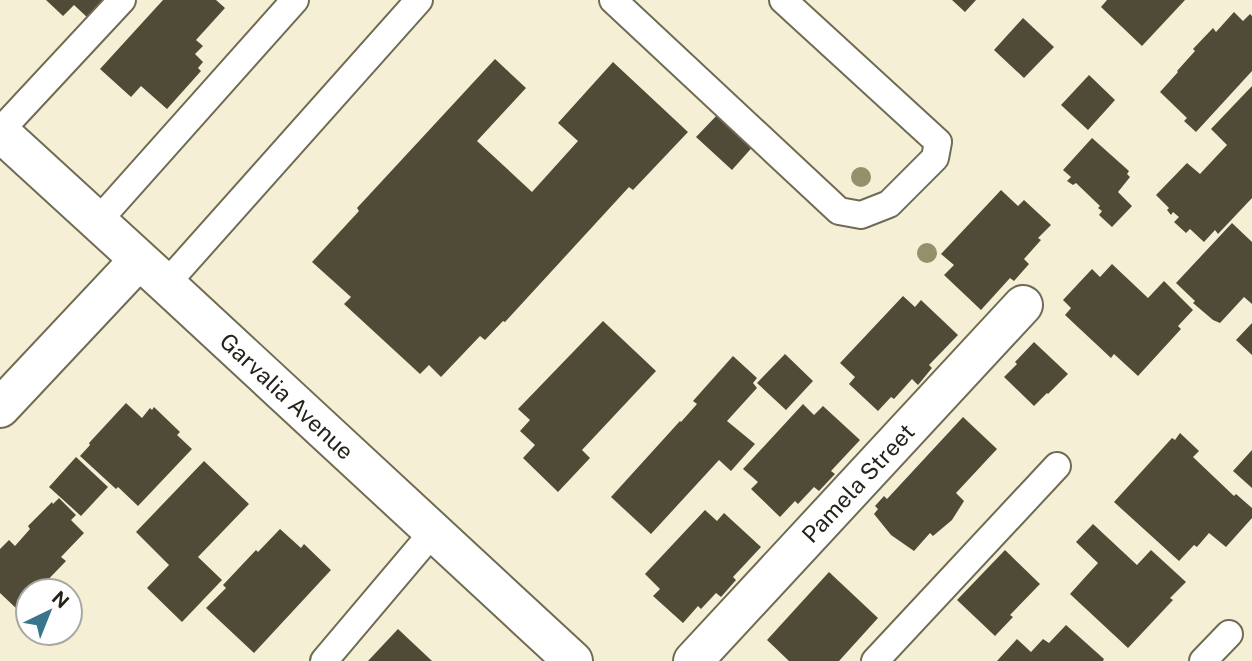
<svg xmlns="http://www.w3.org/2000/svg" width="1252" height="661" font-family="'Public Sans',sans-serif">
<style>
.building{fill:#504b36}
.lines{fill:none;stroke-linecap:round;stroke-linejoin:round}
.service-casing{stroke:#706b54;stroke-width:30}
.minor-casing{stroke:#706b54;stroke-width:42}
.service{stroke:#fff;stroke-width:26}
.minor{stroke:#fff;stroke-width:38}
.tree{fill:#968f6c}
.labels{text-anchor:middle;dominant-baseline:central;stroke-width:7;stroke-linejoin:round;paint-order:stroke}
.street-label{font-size:23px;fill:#242219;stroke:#fff}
</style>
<rect width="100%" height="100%" fill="#f5f0d5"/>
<path class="building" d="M46,0H107L89,19L74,5L63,16Z
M163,0H216L225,8L196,40L203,46L195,54L203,62L198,68L201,71L167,109L141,86L131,97L100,69Z
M952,0H976L965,12Z
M1107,0H1185L1142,46L1101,7Z
M1234,12L1243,21L1250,14L1252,16V71L1196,132L1184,121L1187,118L1160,92L1178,72L1177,71L1195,51L1193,49L1213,28L1216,32Z
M1023,18L1054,47L1024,78L994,50Z
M495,59L526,88L477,141L532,192L578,141L558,123L613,62L688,132L633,190L629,187L505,322L503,321L485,340L480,336L441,377L429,365L420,374L344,304L351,297L312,262L359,211L357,208Z
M1089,75L1115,100L1088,130L1061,105Z
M1252,86V198L1218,234L1215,230L1204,242L1190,229L1186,233L1174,222L1179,217L1173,212L1171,215L1167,210L1169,208L1156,195L1187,163L1200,174L1227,145L1211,129Z
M721,111L756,143L732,170L696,137Z
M1092,138L1129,171L1127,174L1130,177L1118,192L1132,206L1112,227L1099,215L1102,211L1098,208L1100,206L1076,183L1073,185L1067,181L1071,177L1063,170Z
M1001,190L1018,206L1024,200L1051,225L1038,238L1041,240L1024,259L1029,264L1014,281L1010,278L981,310L944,275L954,265L941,254Z
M1232,223L1252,242V304L1244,297L1220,323L1213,320L1193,303L1195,301L1176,283Z
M1112,264L1148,298L1164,281L1193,310L1178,326L1181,329L1138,376L1114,354L1111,358L1065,315L1071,308L1063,300L1092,269L1100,277Z
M903,296L915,307L921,300L958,335L929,365L932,368L918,385L912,379L894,399L891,397L878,411L849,384L855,377L840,363Z
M603,321L656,371L582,450L590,458L558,492L523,458L535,445L520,431L530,420L518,409Z
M1252,323V355L1236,340Z
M1034,342L1068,374L1048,394L1047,393L1034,406L1004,377L1017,364L1015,362Z
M785,354L813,381L786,410L757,383Z
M733,356L757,378L753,383L757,388L727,421L755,444L731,471L719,460L651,534L611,497L680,421L681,422L697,404L693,401Z
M126,403L142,418L150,408L152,410L154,407L180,432L177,435L192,449L138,506L118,487L116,489L80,456L90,445L89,443Z
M803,404L814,415L823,406L860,440L831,471L835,474L819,491L814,487L798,504L795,501L780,517L751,489L758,482L743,469Z
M963,417L997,449L956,493L964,501L952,520L933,536L930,533L914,551L891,535L874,514L878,509L875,506L884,496L887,499Z
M1180,433L1199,451L1193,457L1234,496L1236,494L1252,508V518L1226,547L1209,533L1197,547L1194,545L1179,561L1114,502L1172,438L1175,440Z
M1252,450V488L1233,471Z
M76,457L108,487L81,516L49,487Z
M204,461L249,504L198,557L222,580L182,622L147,588L169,565L136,532Z
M59,498L76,515L71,520L84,533L61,557L66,561L40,588L43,591H28V601L19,611L0,593V549L9,540L15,546L30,529L28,526L52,502L53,504Z
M705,510L717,521L724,513L761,547L733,577L736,580L721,597L716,593L701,609L698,606L683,623L653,596L660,589L645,574Z
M1093,524L1137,565L1151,550L1186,582L1170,598L1173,600L1128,648L1070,594L1098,563L1076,542Z
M280,529L301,548L304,544L331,570L254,653L206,608L226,588L223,585L256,550L258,552Z
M1005,550L1040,584L1010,615L1013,617L995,636L957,600Z
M829,572L878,618L839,661H789L767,640Z
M1066,625L1104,659L1103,661H997L1017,639L1031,652L1043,639L1049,643Z
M398,629L432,661H368Z"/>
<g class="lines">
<g class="service-casing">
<path id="service" d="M613,0L839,211L861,215L889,204L935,158L938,142L783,0
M0,131L122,0
M98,221L295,0
M166,284L419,0
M324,661L433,532
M875,661L1057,466
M1203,661L1229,634"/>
</g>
<g class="minor-casing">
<path id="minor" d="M0,132L166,284L573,661
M0,408L139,260
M693,661L1023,305"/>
</g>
<use href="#service" class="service"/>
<use href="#minor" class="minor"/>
</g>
<g class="tree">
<circle cx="861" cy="177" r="10"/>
<circle cx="927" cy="253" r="10"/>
</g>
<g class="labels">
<g class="street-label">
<text transform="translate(287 396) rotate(43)">Garvalia Avenue</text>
<text transform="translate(858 483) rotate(-47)">Pamela Street</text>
</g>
</g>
<g transform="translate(49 612) rotate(43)"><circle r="33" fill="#ffffff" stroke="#a7a7a3" stroke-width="2"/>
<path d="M0-5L12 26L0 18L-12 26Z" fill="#39768d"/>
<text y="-10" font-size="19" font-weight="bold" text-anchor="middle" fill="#242219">N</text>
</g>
</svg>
